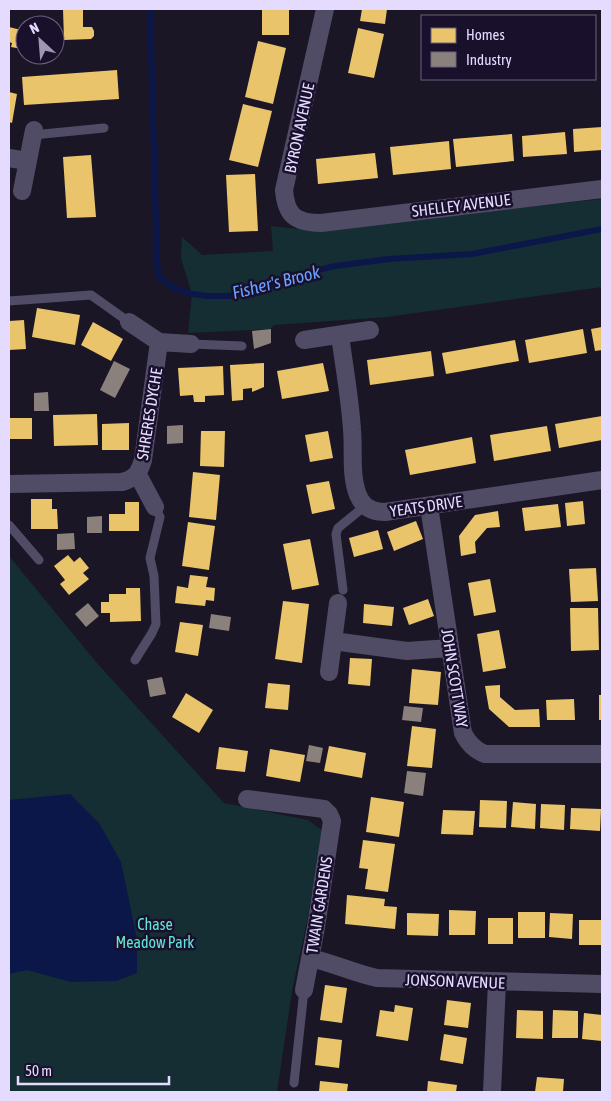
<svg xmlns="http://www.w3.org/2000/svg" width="611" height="1101" font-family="'Asap Condensed',sans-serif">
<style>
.green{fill:#142e34}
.water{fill:#0b1749}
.homes{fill:#e9c46a}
.industry{fill:#8a817c}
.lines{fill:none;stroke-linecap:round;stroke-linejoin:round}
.stream{stroke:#0b1749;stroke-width:6}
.service{stroke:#514c66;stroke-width:9}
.minor{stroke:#514c66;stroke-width:18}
.labels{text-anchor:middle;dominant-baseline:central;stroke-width:5;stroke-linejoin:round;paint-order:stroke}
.street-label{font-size:16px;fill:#e5dbff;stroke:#19102c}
.park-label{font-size:16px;fill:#61e5d8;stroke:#19102c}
.water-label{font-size:18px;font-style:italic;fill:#69a2ff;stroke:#19102c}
</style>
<rect width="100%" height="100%" fill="#1b1626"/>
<path class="green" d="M602,199V287L387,317L274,325L270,329L188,333L192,294L181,258L182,237L202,255L273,251L271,226L309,230Z
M9,556L96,662L224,803L308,820L323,831L307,921L292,991L277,1092H9Z"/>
<path class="water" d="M70,794L99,823L121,862L137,939V973L116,981L71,982L27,970L9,974V800Z"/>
<path class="homes" d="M63,9H83V27H92L94,31V36L91,39L64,40Z
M262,9H289V35H262Z
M362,9H387L385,24L360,21Z
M9,27L25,31L22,49L11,47L12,43L9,42Z
M358,28L384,34L374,78L348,73Z
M258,41L286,48L273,104L245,97Z
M117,70L119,99L24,105L22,77Z
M9,92L17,94L12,123L9,122Z
M243,104L272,111L258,167L229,160Z
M602,127V150L574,152L573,129Z
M565,132L567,154L523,157L522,136Z
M512,134L514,161L456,167L453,139Z
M449,141L451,169L393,175L390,147Z
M375,153L378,178L318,184L316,159Z
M91,155L96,217L67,218L63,157Z
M255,174L258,231L229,232L226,175Z
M37,308L80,315L75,345L32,337Z
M24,320L26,349L9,350V321Z
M93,322L123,339L111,361L81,345Z
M602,327V350L595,351L591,329Z
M583,329L587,353L529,363L525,340Z
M515,340L519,361L446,374L442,353Z
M431,351L434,376L370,385L367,360Z
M264,363V387L252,392V388L243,389V400L232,401L230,365Z
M323,363L329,391L282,399L277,371Z
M223,366L224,395L205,396V402H194L193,395L180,396L178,368Z
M97,414L98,445L54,446L53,415Z
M602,416V440L559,448L555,424Z
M9,418H32V439H9Z
M129,423V450H102V424Z
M547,426L551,451L494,461L490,435Z
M201,431H225L224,467L200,466Z
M328,431L333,458L310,462L305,435Z
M472,437L476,463L410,475L405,450Z
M193,472L220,475L216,520L189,517Z
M329,481L335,509L312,514L306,485Z
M31,499H52V509H57L58,529H31Z
M583,501L585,524L567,526L565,503Z
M125,502H139V531H109V514H125Z
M558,504L561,527L525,531L522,508Z
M498,511L500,527L487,528L475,542L476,553L461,556L459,536L475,515Z
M416,521L423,539L394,551L387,532Z
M188,522L215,526L209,570L182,566Z
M378,530L383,549L354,557L349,538Z
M310,539L319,585L292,590L283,544Z
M68,555L74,562L80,557L89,568L83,573L89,579L69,595L60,584L65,580L54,566Z
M596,568L598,601L571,602L569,569Z
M190,575L208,577L206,587L215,588L214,601L206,600L205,606L175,603L177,586L188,588Z
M490,579L496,612L474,616L468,583Z
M126,588H140L141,621L110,622V613H101V602H109V594H126Z
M428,599L434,616L409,625L403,608Z
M283,601L309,604L302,663L275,659Z
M364,604L394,607L392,626L363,623Z
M570,608H598L599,650L571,651Z
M180,622L203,625L198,656L175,652Z
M499,630L506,668L483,672L477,634Z
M350,658L372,659L370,686L348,684Z
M412,669L441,672L438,705L409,703Z
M268,683L290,685L288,710L265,708Z
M500,685V697L515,710L539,709L540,727H509L489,709L485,686Z
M186,693L213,710L199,733L172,717Z
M599,695H602V720H599Z
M574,699L575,720H547L546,700Z
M412,726L436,729L432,768L407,766Z
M329,746L366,753L362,778L324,771Z
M219,747L248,751L245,772L216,769Z
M270,749L305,755L300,782L266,776Z
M371,797L404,802L399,837L366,832Z
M480,800L507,801L506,828L479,827Z
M513,802L536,804L535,829L511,827Z
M541,804L565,805L564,830L540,828Z
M571,808L601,809L600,831L570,829Z
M443,810L475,811L473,835L441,834Z
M363,840L395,844L388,892L365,889L368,869L359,868Z
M347,895L385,899L384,906L397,907L395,929L345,924Z
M449,910L476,911L475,935H449Z
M518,912H545V938H518Z
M407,913L439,914L438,936L407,935Z
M550,913L573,914L572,939L549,937Z
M488,918H513V944H488Z
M579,920H602V945H579Z
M325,985L347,988L342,1023L320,1020Z
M447,1000L471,1003L468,1028L444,1025Z
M395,1005L413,1008L408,1041L376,1036L380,1010L394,1012Z
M517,1010L543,1011V1039L516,1038Z
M553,1010L578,1011V1038H552Z
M584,1013L602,1015V1041L582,1039Z
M444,1034L467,1038L463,1064L440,1060Z
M318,1037L342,1040L339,1068L315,1065Z
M537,1077L564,1079L563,1092H535Z
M320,1081L348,1084L347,1092H319Z
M428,1081L457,1085L456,1092H427Z"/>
<path class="industry" d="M271,329V343L254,349L252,331Z
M114,361L130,369L115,398L100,390Z
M48,392L49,411H34V393Z
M183,425V443L167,444V426Z
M102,516V533H87V517Z
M74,533L75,549L57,550V534Z
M88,603L99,616L86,627L75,614Z
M211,614L231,617L229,631L209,628Z
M162,677L166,694L150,697L147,680Z
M404,706L423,708L421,722L402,720Z
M309,745L323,748L320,763L306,761Z
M407,771L426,773L423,796L404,793Z"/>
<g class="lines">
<path class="stream" d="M150,9L157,263L159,277L174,288L192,294L207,296H230L286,282L306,273L335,266L389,259L472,254L602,229"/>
<path class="service" d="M33,135L104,128
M9,301L91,295L129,322
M191,344L242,346
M9,525L39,560
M343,590L336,534L338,528L365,506
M135,660L152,633L156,624L154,576L150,558L160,517L155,507
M294,1083L304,990"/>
<path class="minor" d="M325,9L284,190C286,215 295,223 321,223L602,189
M9,158L27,161
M22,191L34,130
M129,322L159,342L191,344
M340,335C344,366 350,398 352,430C354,451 350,475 358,495C363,507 372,512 385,512L602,480
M304,340L370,330
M138,475L155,507
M9,484L122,482C136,478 139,473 143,460L159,342
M429,506L463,733C468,743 474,750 485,754H602
M333,641L407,651L450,648
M329,672L338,603
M247,799L324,809L329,814L332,821L316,927L304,990
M310,958C333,963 354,973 377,978L602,984
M492,1092L497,982"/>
</g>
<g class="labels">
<g class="street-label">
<text transform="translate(299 128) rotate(-78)">BYRON AVENUE</text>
<text transform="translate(461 205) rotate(-7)">SHELLEY AVENUE</text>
<text transform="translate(149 414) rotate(-81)">SHRERES DYCHE</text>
<text transform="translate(426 506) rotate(-8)">YEATS DRIVE</text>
<text transform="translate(455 678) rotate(81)">JOHN SCOTT WAY</text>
<text transform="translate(319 905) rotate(-81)">TWAIN GARDENS</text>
<text transform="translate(455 981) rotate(2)">JONSON AVENUE</text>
</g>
<g class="park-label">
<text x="155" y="924">Chase<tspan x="155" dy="18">Meadow Park</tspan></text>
</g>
<g class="water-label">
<text transform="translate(276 282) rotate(-14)">Fisher's Brook</text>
</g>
</g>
<rect width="611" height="1101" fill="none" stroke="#e5dbff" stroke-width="20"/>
<rect x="421" y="15" width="175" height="65" fill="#19102c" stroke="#6b6180"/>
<rect x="431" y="28" width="25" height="15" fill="#e9c46a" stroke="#6b6180"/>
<text x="466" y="40" font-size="15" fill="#e5dbff">Homes</text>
<rect x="431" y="52" width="25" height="15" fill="#8a817c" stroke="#6b6180"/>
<text x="466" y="65" font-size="15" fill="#e5dbff">Industry</text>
<g transform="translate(40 40) rotate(334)"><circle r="24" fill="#19102c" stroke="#6b6180"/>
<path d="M0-4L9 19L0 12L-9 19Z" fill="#9e96b3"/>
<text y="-8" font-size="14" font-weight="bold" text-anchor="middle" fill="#e5dbff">N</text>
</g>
<path d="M18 1076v8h151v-8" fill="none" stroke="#e5dbff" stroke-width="2.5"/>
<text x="25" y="1076" font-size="15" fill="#e5dbff" stroke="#19102c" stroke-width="4" paint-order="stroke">50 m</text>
</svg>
